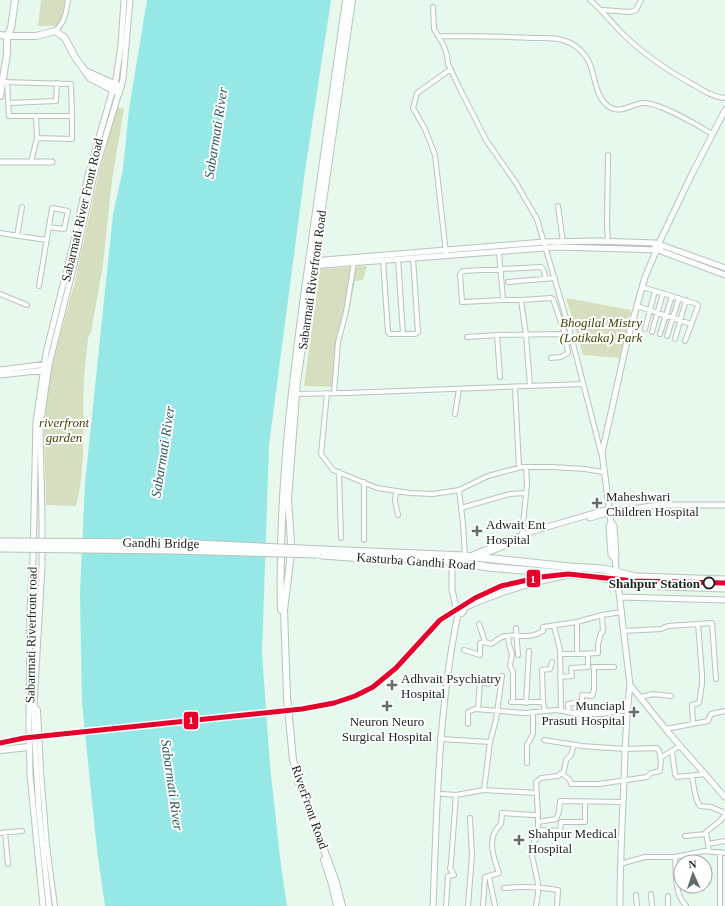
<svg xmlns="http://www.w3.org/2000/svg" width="725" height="906" font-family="Georgia,serif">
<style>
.green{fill:#d5dfc0}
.water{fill:#96e8e6}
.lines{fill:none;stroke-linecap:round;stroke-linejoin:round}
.minor-casing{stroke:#b8c4bb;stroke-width:6}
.tertiary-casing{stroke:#b8c4bb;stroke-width:7}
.secondary-casing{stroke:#b8c4bb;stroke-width:8}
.primary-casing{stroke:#b8c4bb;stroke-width:9}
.minor{stroke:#fbfefc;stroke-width:4}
.tertiary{stroke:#fbfefc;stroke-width:5}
.secondary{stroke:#fbfefc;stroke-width:6}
.primary{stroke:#fbfefc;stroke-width:7}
.primary-bridge-casing{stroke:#b8c4bb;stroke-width:9;stroke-linecap:butt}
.primary-bridge{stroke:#fbfefc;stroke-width:7}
.metro-1-casing{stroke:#fff;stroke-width:8}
.metro-1{stroke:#e4002b;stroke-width:5}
.poi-dot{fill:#616e65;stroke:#fff;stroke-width:1.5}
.stop-dot{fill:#fff;stroke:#19241c;stroke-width:2}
.labels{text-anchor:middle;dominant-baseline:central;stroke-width:4;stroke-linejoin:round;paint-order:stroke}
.street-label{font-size:13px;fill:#19241c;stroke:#fff}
.park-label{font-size:13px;font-style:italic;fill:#434407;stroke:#fff}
.poi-label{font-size:13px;fill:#19241c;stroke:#fff;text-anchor:start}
.stop-label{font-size:13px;font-weight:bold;fill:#19241c;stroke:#fff;text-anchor:end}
.water-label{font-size:14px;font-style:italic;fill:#2c5b5c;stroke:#fff}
.line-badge{stroke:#fff;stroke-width:1.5}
.badge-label{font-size:11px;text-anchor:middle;font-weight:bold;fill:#fff}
</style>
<rect width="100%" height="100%" fill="#e7f8ec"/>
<path class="green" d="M41,0H65L62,21L58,26H38Z
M117,107L124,109L112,180L103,265L91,332L88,338C87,351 85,364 84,377C82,419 87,465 76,506L46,505L44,430L51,366L74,285L99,173Z
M367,266L363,280L355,281L349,312L345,322L340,347L337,387L304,386L320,269Z
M566,298L631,310L620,358L583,355Z"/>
<path class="water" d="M147,0H331L305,171L269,445L262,653L270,766L281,866L287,906H105L97,850L82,703L80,594L85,483L113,214L123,169L129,109Z"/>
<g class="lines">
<g class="minor-casing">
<path id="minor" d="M590,0C602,10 611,22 622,33C643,54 668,71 694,85C704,91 713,97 725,98
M433,7L434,29L443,44L447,55L448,64L459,87L486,140L516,183L537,219L569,328L601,453
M602,10L630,12L636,10L641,0
M55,31C65,22 66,13 68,0
M438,36C469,36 501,36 532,38C542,38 553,37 562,40C574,43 582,50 588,60C596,74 594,99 611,108C621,113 633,104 643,103C658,102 698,125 712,134
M2,82L71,84L72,116H9L7,82
M9,103L56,101L57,83
M36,116L37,138L72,139V116
M608,155L607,224L608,242
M31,162L37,138
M558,206L563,242
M0,233L46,240
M17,236L22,207
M499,251C500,268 502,284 503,300L462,302L460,274L463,271L541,267L543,269L546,279
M446,253L435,155L425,129L413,108L417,93L451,69
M398,259L403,334H415L418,332L413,258
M383,260L388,332L390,334H403
M508,282L555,278
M39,286L52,208L68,211L64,229L49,227
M642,287L697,304L698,306L685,341
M0,294L27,305
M503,300H521L526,335L530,386
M521,300L551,298L553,299L565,334L568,353L561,357L551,358
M637,306L691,324
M645,329L655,291
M652,332L663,293
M660,334L672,296
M667,336L679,298
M467,337L497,335
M675,339L686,300
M500,377L497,335L565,334
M515,387L519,468
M327,393L321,454L333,470L377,488L410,493L433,494L459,490L488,476L522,467H552L585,469L603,472
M334,393L338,342L346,312L354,262
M294,394L347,393L583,384
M455,414L459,389
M339,472L341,538
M364,482V540
M459,490L463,524L465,556
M396,491L395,501L398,515
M461,508L510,494L526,493
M522,535L527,484L526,467
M554,626L560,650L561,711
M516,628L518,655
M624,631L661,629L668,626L712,623L716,679
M508,636L509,645L512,654L510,666L513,672V702
M485,642L491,644C496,642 499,637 505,636C519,634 529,640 543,631V627L577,622L602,615L622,612
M464,650L480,655V643L485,642L479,624
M560,654H577V622
M577,654L598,653V644L601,633L603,632L602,615
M593,667H614
M560,677L572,676L571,668L588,667V654
M641,697L653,694L671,696
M511,702H543L545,711
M543,702L542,670L550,669L552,662
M526,703L529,651
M34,705L38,710L41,771L47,846L55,906
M478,709L480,681L488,684
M569,712L568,704L582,702V695L592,696L594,690V667
M693,723L692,705L699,703L702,684V674L698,624
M468,724V712L475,709L524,713L556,710L579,714H601L627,710
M666,729L708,721L711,714L725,711
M440,739L490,742
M544,740L582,746L625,749L657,748C662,754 661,763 660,771L651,773L647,777L599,784H571L570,780L561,773
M672,751L675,774L677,777L705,774
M660,758L680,746
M527,763V745L533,734V712
M692,776C694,786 694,798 700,806L711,807L725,813
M484,790L490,742L496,720L502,676
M442,794L456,795L451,863L450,869L452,871L454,875L448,876L446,906
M456,795L484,790L537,793
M538,822L556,819L559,812L560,801L622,802
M538,830L560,831L561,822H585V802
M5,832L8,864
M0,833L22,831
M685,836L706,834
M708,844L725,841
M709,851L706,832L720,821L725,815
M620,864L645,857H675
M489,876L495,906
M504,888C523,886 539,887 558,890L557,906
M651,894L652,906
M636,895L637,906
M668,896V906
M468,906L472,855L470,818
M483,906L485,877L499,873C493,856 486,837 501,824L502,813L534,815L538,814
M536,906L538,894V883L531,851L538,832V814L536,782L541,778L558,776L564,771L566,760L571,755L574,745
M686,906C674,893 676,873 675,857L704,851L725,853
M720,906V852"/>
</g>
<g class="tertiary-casing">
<path id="tertiary" d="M0,162H52
M659,243L691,176L725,110
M661,245L725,268
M658,250L725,275
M312,261L544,242L596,241L656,243
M310,266L558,247L658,250L661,248L660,244H656L655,246L656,249
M0,370L47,364
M0,375L45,370
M609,507L602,453L627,341L645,277L657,249
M612,512L658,505H725
M610,514L611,522L609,526L611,555L615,559
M590,518L606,513
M611,522L614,526L616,555L615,559L630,685L668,732L725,797
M470,556L530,532L605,510
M477,557L516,541
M452,561V590L456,607
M620,597L725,600
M456 610a4 4 0 1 1 8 0a4 4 0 1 1-8 0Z
M464,608C497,593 529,583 564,576
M43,906L30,775L29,727L30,608L33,559L36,422L46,353L73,245L88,175L116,79L121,45L124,0
M49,906L39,811L35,745L34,705L42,567V520L40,427L49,365L75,261L94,175L123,79L130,0
M433,906C437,808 438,710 458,614
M620,906C620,864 622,822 624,780C625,748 626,717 630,685"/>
</g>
<g class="secondary-casing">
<path id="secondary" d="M0,35L7,36V54L0,96
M7,36H36L55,31L65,38L75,57L85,71
M7,36L11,28L15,0
M119,93L90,78L85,71L121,87
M281,610C278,490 293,372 310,254C322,169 334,85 346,0
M0,750L29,747
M324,860L332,884L337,906
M342,906L336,882L298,780L293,760L287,697L284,610L290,562L291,542L288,499L297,382L352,0"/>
</g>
<g class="primary-casing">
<path id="primary" d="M322,550L465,556L570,567L603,569L636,577L725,580
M322,555L379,559L452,561L488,567L601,577L624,583L635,585L725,588"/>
</g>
<use href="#minor" class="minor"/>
<use href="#tertiary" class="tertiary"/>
<use href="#secondary" class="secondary"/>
<use href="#primary" class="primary"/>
<g class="primary-bridge-casing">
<path id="primary-bridge" d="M0,542L174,543L322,550
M0,548L173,550L317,554"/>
</g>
<use href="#primary-bridge" class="primary-bridge"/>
<g class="metro-1-casing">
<path id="metro-1" d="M0,743L24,738L302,709L334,703L355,696L373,687L396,668L440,620L475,598L501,586L541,577L568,574L634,581L725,583"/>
</g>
<use href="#metro-1" class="metro-1"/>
</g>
<g class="poi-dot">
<path d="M595 497h4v4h4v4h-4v4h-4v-4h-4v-4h4z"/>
<path d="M475 525h4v4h4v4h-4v4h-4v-4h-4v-4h4z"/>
<path d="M390 679h4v4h4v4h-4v4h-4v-4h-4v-4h4z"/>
<path d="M385 700h4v4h4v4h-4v4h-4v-4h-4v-4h4z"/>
<path d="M632 706h4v4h4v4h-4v4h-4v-4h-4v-4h4z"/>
<path d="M517 834h4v4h4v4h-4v4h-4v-4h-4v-4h4z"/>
</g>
<circle class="stop-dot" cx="709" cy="583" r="5.5"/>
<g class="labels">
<g class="street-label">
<text transform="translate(82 210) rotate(-77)">Sabarmati River Front Road</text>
<text transform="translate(312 280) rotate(-82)">Sabarmati Riverfront Road</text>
<text transform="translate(161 543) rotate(1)">Gandhi Bridge</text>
<text transform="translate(416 561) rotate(4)">Kasturba Gandhi Road</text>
<text transform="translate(31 635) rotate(-89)">Sabarmati Riverfront road</text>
<text transform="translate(310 807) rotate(71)">RiverFront Road</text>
</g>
<g class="park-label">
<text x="601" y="322">Bhogilal Mistry<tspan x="601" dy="15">(Lotikaka) Park</tspan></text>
<text x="64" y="422">riverfront<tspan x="64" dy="15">garden</tspan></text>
</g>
<g class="poi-label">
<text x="606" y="496">Maheshwari<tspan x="606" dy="15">Children Hospital</tspan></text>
<text x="486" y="524">Adwait Ent<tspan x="486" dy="15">Hospital</tspan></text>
<text x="401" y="678">Adhvait Psychiatry<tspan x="401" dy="15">Hospital</tspan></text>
<text x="625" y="705" text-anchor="end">Munciapl<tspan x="625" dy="15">Prasuti Hospital</tspan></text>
<text x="387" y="721" text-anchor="middle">Neuron Neuro<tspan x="387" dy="15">Surgical Hospital</tspan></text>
<text x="528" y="833">Shahpur Medical<tspan x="528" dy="15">Hospital</tspan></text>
</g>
<g class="stop-label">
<text x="700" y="583">Shahpur Station</text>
</g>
<g class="water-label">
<text transform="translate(216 133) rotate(-81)">Sabarmati River</text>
<text transform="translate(163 452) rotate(-81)">Sabarmati River</text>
<text transform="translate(172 785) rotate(82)">Sabarmati River</text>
</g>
</g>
<g class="line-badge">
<rect x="526" y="569" width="15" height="19" rx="4" fill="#e4002b"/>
<rect x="183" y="711" width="16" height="19" rx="4" fill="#e4002b"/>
</g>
<g class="badge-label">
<text x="533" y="583">1</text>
<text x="191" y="724">1</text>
</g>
<g transform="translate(693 874) rotate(357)"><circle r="19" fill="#ffffff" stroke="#a3a7a4"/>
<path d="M0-3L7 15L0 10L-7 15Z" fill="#616e65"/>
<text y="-6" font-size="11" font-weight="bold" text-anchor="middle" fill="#19241c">N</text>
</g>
</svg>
